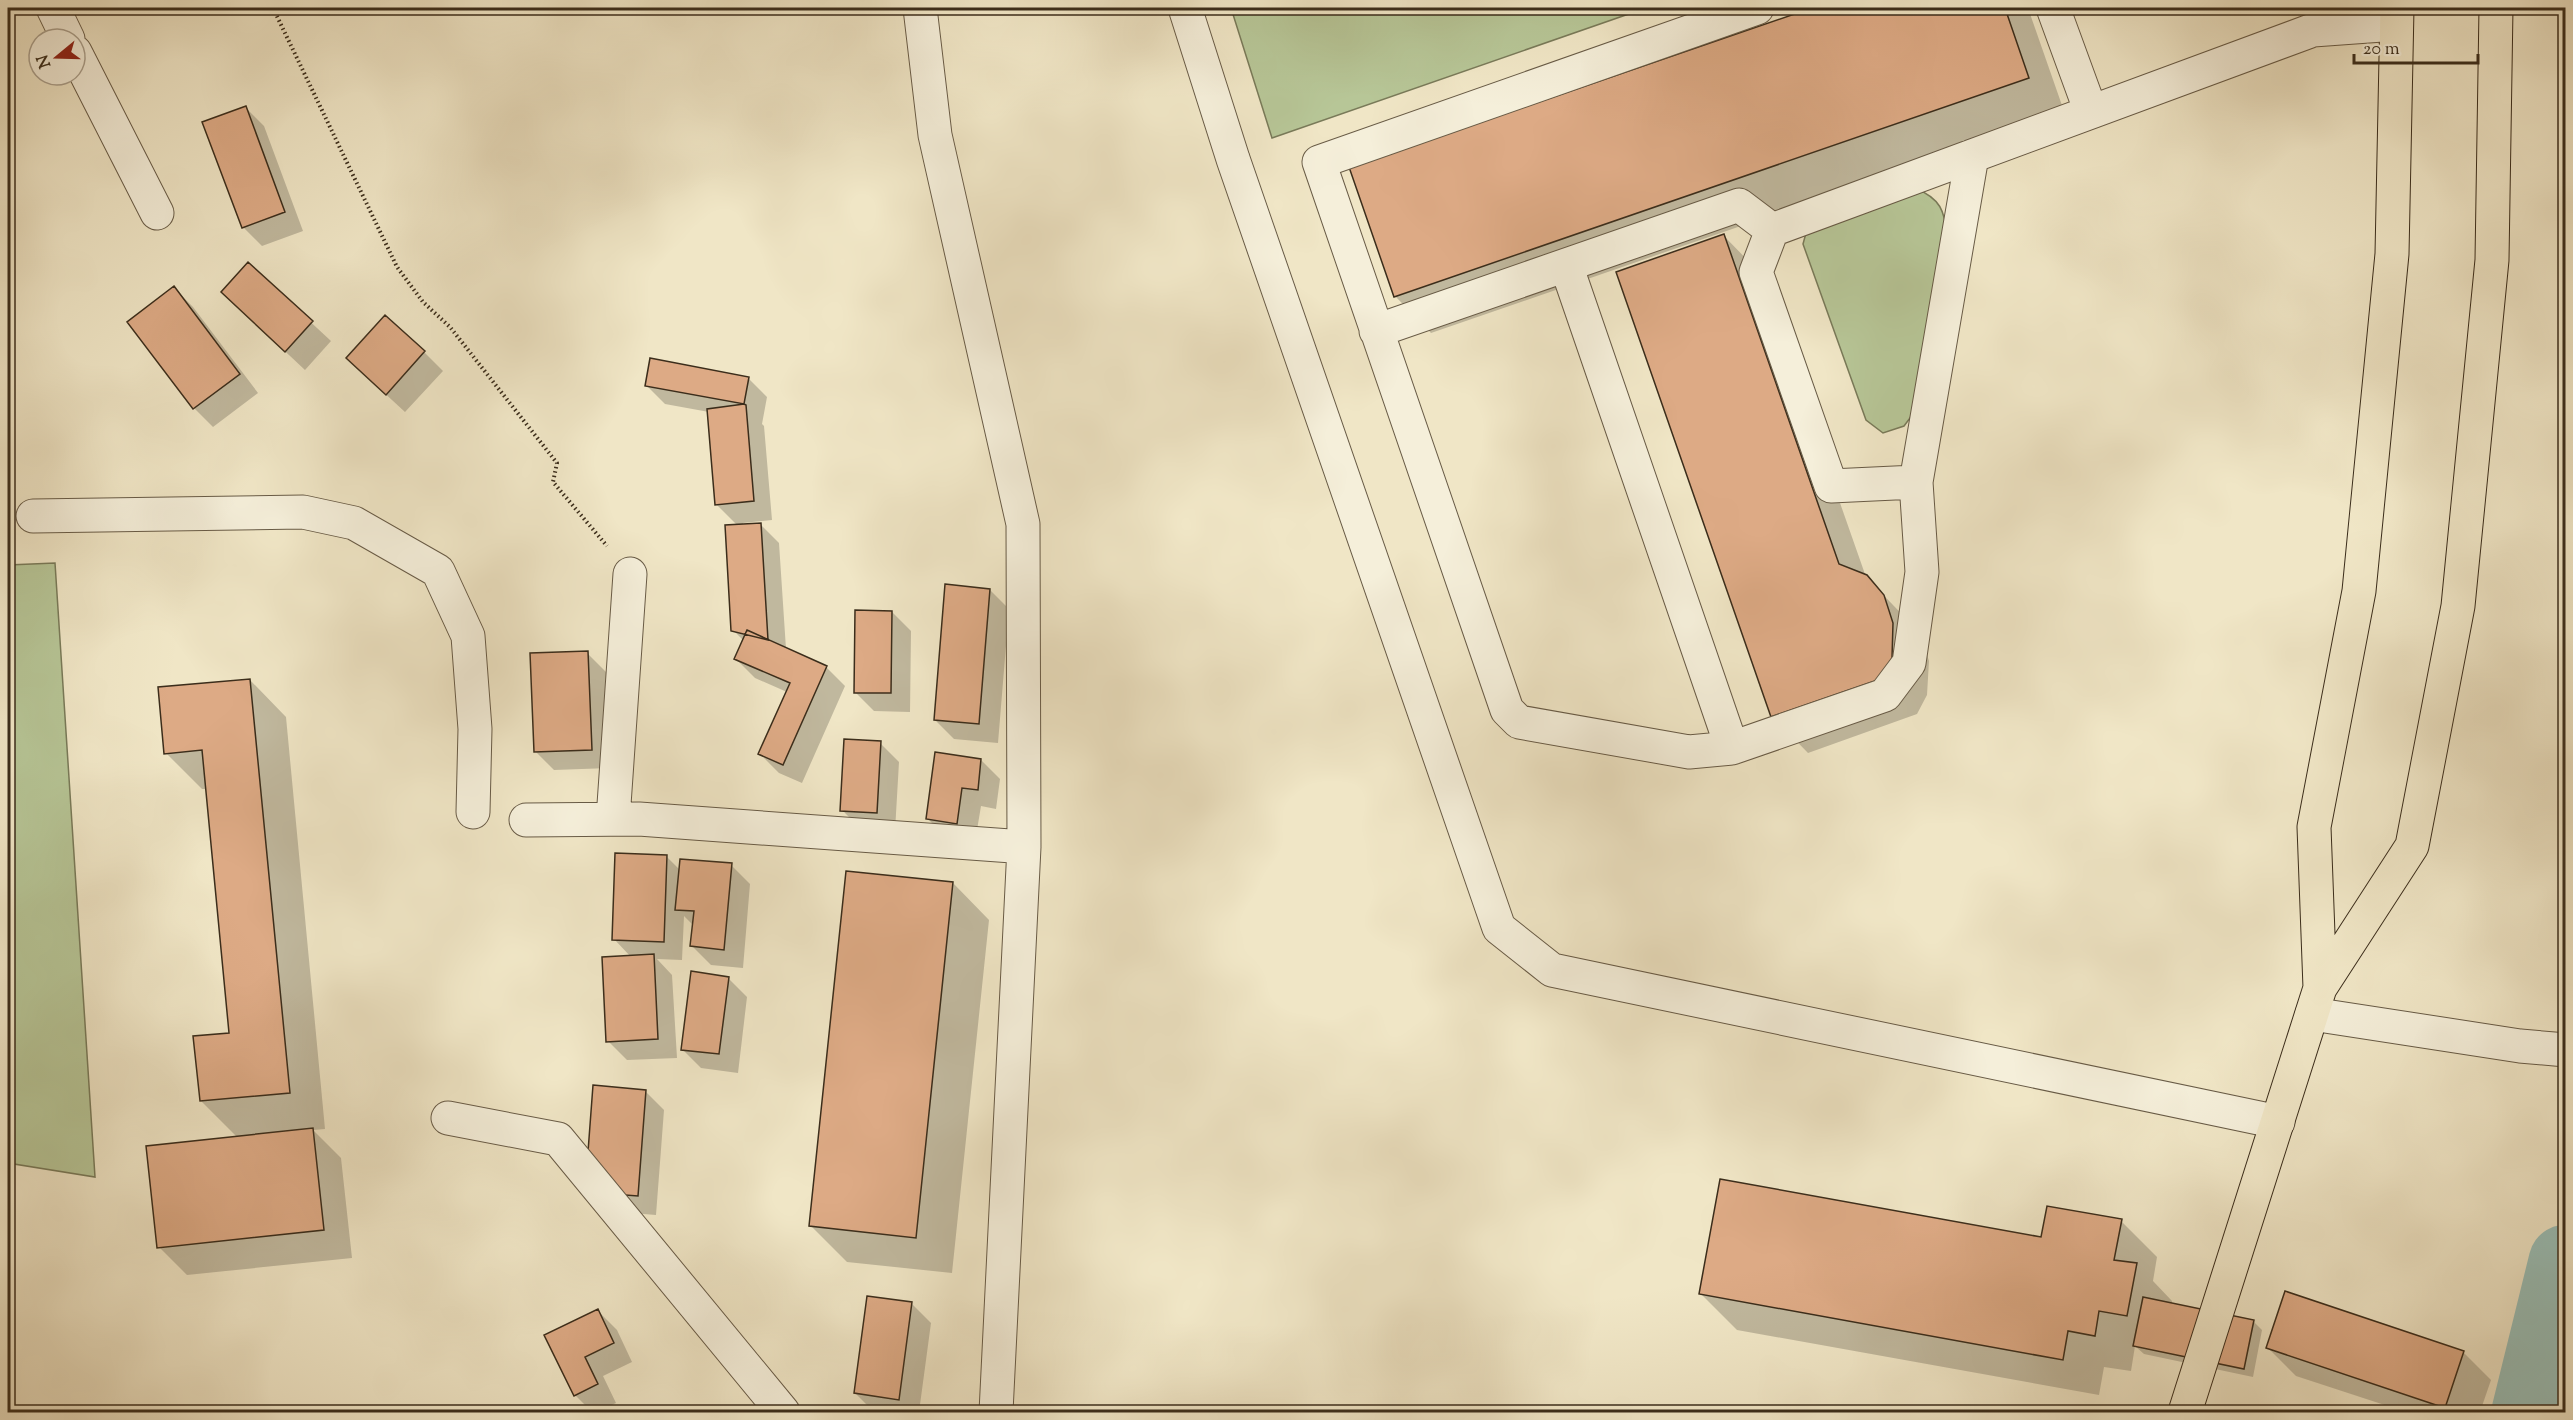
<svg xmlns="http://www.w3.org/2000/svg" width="2573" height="1420" font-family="'Sorts Mill Goudy',serif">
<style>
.green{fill:#b7c697;stroke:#797a59;stroke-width:1.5}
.shadow{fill:#0003}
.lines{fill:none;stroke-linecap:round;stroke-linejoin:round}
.river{stroke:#9abfb7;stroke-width:75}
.building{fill:#ddaa85;stroke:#3b2d1b;stroke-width:1.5}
.minor-casing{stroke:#685b46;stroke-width:35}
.major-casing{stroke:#3b2d1b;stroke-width:35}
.path{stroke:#3b2d1b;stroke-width:4;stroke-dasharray:1.5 3;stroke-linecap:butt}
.minor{stroke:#f5efda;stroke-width:33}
.major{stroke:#f0e6c6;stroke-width:33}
</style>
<rect width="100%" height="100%" fill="#f0e6c6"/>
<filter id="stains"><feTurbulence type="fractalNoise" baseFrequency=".00333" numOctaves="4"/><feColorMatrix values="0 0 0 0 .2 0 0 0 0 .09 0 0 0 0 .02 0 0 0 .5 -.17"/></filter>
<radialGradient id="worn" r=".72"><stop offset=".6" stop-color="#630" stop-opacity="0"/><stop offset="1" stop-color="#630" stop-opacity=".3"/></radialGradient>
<path class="green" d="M1231,8H1646L1272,138Z
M1915,188C1941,199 1944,210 1948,237L1916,410L1904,426L1883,433L1866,420L1803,244L1806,233Z
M55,563L95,1177L8,1163V565Z"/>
<path class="shadow" d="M1817,8H2028L2065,114L1431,333L1395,296L1351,168Z
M245,107L264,126L303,231L262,246L243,227Z
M1723,235L1759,272L1866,577L1920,633L1929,661L1927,695L1917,714L1808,753L1772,716Z
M248,264L331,341L305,370L242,311Z
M174,288L193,307L258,393L213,427L194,408L129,322Z
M424,352L443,371L405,412L367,377Z
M748,378L767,397L762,424L764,426L772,520L743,523V525L760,524L779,543L786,649L826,667L845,686L802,783L779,773L760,754L787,692L755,678L736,659L744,641L733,630L738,526L716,504L709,412L665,404L646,385Z
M990,590L1009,609L998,743L954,739L935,720Z
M892,612L911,631L910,712L874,711L855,692Z
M587,653L606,672L610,768L554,770L535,751Z
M250,680L286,717L325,1129L313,1130L341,1158L352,1258L187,1275L159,1247L238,1138L201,1101L231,1034L207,789H202L166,753Z
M880,743L899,762L895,831L861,829L842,810Z
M981,760L1000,779L996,809L981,806L975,842L947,838L928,819Z
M666,856L680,870L731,865L750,884L743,968L711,965L692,946L694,926L684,916L682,960L657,959L672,975L677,1058L627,1060L608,1041L631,957L614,939Z
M953,883L989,920L952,1273L847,1262L811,1226Z
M728,978L747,997L738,1073L701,1068L682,1049Z
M645,1091L664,1110L656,1215L606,1211Z
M2121,1221L2157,1257L2153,1281L2172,1301V1304L2253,1321L2262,1330L2253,1377L2144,1354L2135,1346L2131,1371L2104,1367L2099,1395L1737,1330L1701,1294L2042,1238Z
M912,1304L931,1323L919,1412H874L855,1393Z
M598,1311L617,1330L632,1362L603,1376L616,1403L597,1412H592L575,1395L546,1336Z
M2268,1348L2463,1352L2491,1380L2480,1412H2406L2296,1376Z
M700,1410L703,1412H662Z"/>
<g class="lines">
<path class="river" d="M2529,1412L2566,1262"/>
</g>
<path class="building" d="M1812,8H2005L2029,78L1394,297L1349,167Z
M246,106L285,212L242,228L202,122Z
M1724,234L1839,564L1867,575L1884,595L1893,623L1892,658L1881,679L1771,717L1616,272Z
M248,262L313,321L285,352L221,292Z
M174,286L240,374L193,409L127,322Z
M385,315L425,351L386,395L346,358Z
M650,358L749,377L744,404L645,386Z
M744,404L746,405L754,501L715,505L707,409Z
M761,523L768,640L731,631L725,525Z
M945,584L990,589L979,724L934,720Z
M855,610L892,611L891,693H854Z
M747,630L827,666L783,765L758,754L790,683L734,659Z
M588,651L592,750L534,752L530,653Z
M250,679L290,1093L200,1101L193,1036L229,1033L202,750L164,754L158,687Z
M844,739L881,741L877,813L840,811Z
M935,752L981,759L978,790L962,788L957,824L926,819Z
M615,853L667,855L664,942L612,940Z
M680,859L732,863L724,950L690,946L694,911L675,910Z
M846,871L953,882L916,1238L809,1226Z
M654,954L658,1039L606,1042L602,957Z
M691,971L729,977L719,1054L681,1050Z
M593,1085L646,1090L638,1196L585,1192Z
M313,1128L324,1230L157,1248L146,1146Z
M1720,1179L2041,1237L2047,1206L2122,1219L2114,1260L2137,1263L2127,1316L2099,1311L2095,1336L2068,1331L2063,1360L1699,1294Z
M2285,1291L2464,1351L2445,1408L2266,1348Z
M867,1296L912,1302L899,1400L854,1393Z
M2143,1297L2254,1320L2244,1369L2133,1346Z
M598,1309L614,1343L585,1357L598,1384L574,1396L544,1335Z
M701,1408V1412H661V1411Z"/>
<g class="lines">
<g class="minor-casing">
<path id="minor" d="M53,8L68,39
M920,8L935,135L1023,524L1024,847L996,1412
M1185,8L1233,159L1499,928L1552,970L2278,1122
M1757,8L1319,162L1507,710L1519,722L1689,752L1732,748L1885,695L1909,663L1922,572L1916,482L1972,156
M2053,8L2091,112
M75,52L157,213
M1566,265L1732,748
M1376,331L1739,205L1772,230
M1916,482L1831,486L1756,272L1772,230L2313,30L2396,24
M33,516L303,512L354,523L438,571L468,636L475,729L473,812
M613,819L630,574
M526,820L639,819L1024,847
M2312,1014L2520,1046L2566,1050
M448,1118L558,1139L783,1412"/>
</g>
<g class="major-casing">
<path id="major" d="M2320,988L2314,827L2359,591L2392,254L2397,8
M2185,1412L2320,988L2412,846L2458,606L2492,260L2496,8"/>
</g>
<path class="path" d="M273,8L397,267L423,302L450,327L557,463L553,482L607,546"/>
<use href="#minor" class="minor"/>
<use href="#major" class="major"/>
</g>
<rect width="2573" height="1420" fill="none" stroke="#f0e6c6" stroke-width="30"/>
<rect x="9" y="9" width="2555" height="1402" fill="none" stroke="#3b2d1b" stroke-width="3"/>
<rect x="15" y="15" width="2543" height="1390" fill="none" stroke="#3b2d1b" stroke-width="1.5"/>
<g transform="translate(57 57) rotate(251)"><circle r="28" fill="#f5efda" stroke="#aba18e" stroke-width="1.5"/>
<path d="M0-4.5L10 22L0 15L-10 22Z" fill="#8f2418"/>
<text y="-9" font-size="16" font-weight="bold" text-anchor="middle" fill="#3b2d1b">N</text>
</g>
<path d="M2354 54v9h124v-9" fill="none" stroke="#3b2d1b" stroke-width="3"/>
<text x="2363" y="54" font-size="18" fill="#3b2d1b" stroke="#f5efda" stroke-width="4.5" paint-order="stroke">20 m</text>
<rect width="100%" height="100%" filter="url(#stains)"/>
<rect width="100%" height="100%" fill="url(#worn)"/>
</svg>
